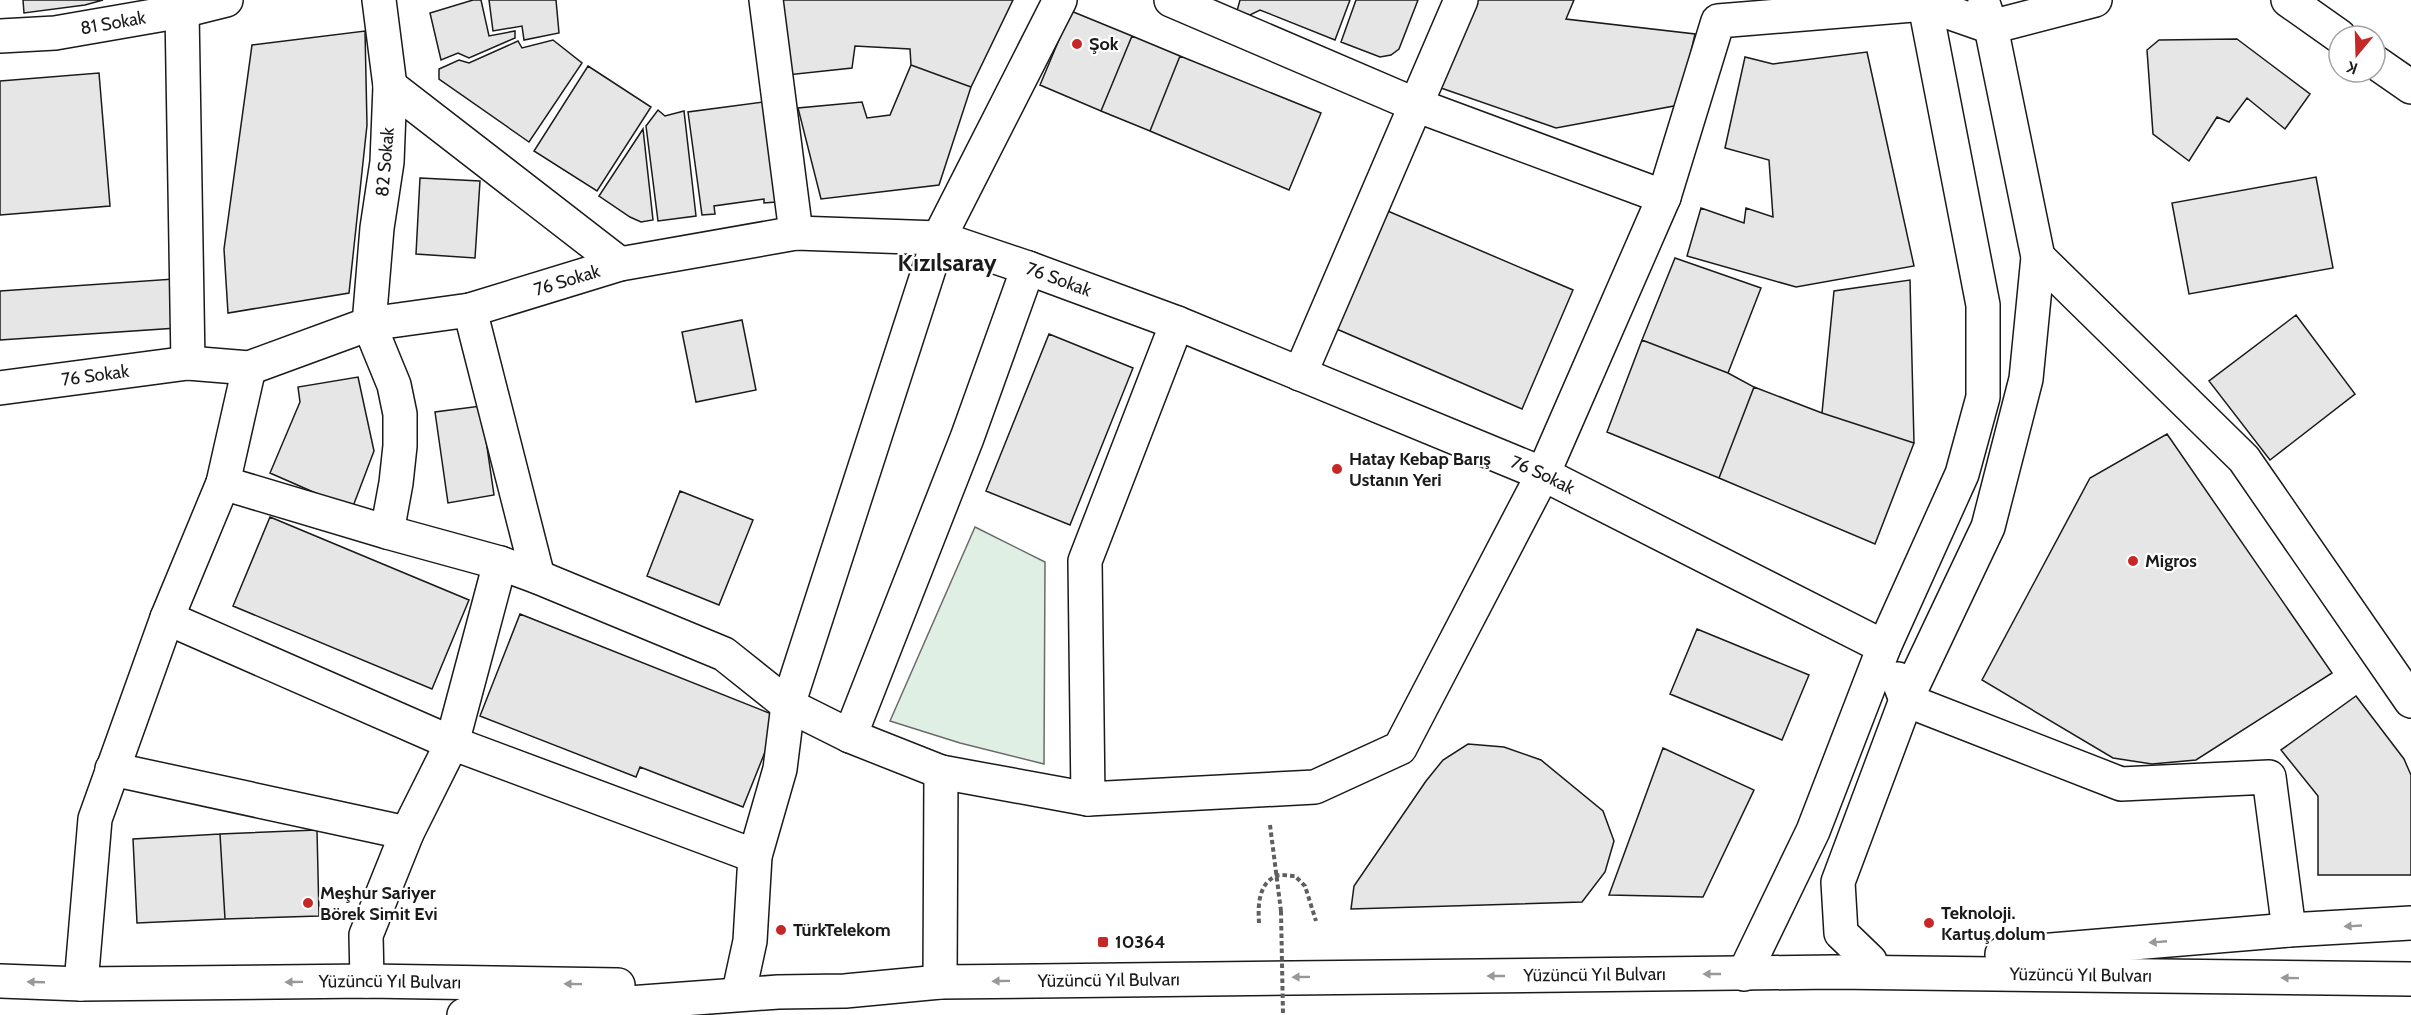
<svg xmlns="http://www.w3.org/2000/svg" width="2411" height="1015" font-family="Cabin,sans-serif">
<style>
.green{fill:#e0efe3;stroke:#6a6a6a;stroke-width:1.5}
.building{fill:#e6e6e6;stroke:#1a1a1a;stroke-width:1.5}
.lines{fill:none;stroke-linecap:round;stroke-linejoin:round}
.minor-casing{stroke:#1a1a1a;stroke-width:36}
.major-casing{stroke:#1a1a1a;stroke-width:36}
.path{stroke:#5f5f5f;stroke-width:4;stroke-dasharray:4.5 3;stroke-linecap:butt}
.minor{stroke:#fff;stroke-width:33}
.major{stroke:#fff;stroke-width:33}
.path-bridge{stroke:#5f5f5f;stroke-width:4;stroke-dasharray:4.5 3;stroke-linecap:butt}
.oneway{fill:#989898}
.poi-dot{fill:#c62828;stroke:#fff;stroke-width:2}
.labels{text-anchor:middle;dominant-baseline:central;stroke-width:4.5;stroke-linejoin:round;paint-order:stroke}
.street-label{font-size:18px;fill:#1a1a1a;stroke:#fff}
.poi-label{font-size:18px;font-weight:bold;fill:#1a1a1a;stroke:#fff;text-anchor:start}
.district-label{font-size:24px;font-weight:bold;fill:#1a1a1a;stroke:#fff}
</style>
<rect width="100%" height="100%" fill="#fff"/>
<path class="green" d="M975,527L1045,562L1044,764L960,743L890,721Z"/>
<path class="building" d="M23,0H103L85,5L24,13Z
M473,0H481L489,36L515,31V38L469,58L458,53L441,60L430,13Z
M489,0H556L559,33L524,40L522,26L493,31Z
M777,0H1013L971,87L911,65L910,49L855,46L852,68L787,75Z
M1240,0H1350L1335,40L1260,10L1250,15L1237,11Z
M1356,0H1418L1399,49L1391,55L1380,57L1341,42Z
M1476,0H1574L1566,19L1695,34L1679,105L1556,128L1441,88Z
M1071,11L1132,36L1101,111L1040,85Z
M365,31L367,125L349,293L228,313L224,249L252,45Z
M1132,36L1180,56L1150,131L1101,111Z
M2237,39L2310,94L2285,129L2247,98L2229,122L2217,117L2189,161L2153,134L2147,50L2159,40Z
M553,40L582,63L529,142L439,79V69L459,60L469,63L518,41L522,48Z
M1867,52L1914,266L1796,287L1687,256L1701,208L1744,223L1746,208L1773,217L1769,160L1725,148L1745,57L1773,64Z
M1180,56L1321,113L1289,190L1150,131Z
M911,65L971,87L939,185L821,199L798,108L862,102L867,118L890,115Z
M588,66L651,107L597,191L534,151Z
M99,73L110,206L0,215V81Z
M763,102L776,202L764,203V199L714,206L715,214L702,215L688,112Z
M658,110L665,116L684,111L696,216L658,221L646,126Z
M643,129L653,220L641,222L630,217L599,196Z
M2316,177L2333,268L2189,294L2172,203Z
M420,178L480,181L475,258L416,254Z
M1383,209L1573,290L1522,409L1332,327Z
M1675,258L1761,288L1728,373L1642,340Z
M174,279L177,328L0,340V291Z
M1910,280L1914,443L1822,413L1834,291Z
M2296,315L2355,394L2270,460L2209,381Z
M742,320L756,390L696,402L682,332Z
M1049,334L1133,368L1070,525L986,491Z
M1642,340L1728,373L1754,387L1719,478L1607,432Z
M358,377L374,451L352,509L270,473L300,402L298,387Z
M1754,387L1822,413L1914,443L1875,544L1719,478Z
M481,406L494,495L448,503L435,412Z
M2167,434L2332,673L2196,760L2152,764L2113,758L1982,680L2090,478Z
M680,491L753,520L719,605L647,576Z
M270,517L469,600L432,689L233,606Z
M520,614L779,717L743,807L640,767L636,777L480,716Z
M1697,629L1809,675L1782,740L1670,694Z
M2356,696L2404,759L2411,775V875H2318V796L2281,750Z
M1468,744L1504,747L1541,760L1603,811L1614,841L1605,872L1582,902L1351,909L1354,886L1426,781L1443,760Z
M1663,748L1754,790L1703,897L1609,895Z
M317,830L319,916L225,919L220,834Z
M220,834L225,919L137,923L133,839Z"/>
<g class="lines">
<g class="minor-casing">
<g id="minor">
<path d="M379,0L390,86L387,162L377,228L369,324L394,385L400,414V446L396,483L387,532"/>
<path d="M766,0L796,233"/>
<path d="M1171,0L1416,105L1664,197"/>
<path d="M2288,0L2339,36"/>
<path d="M182,11L188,363"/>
<path id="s1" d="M0,36L55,33L182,11L226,0"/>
<path d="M2375,62L2411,87"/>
<path d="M390,86L620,264"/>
<path d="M2038,257L2244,459L2411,701"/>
<path d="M470,310L538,577"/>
<path d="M1300,374L1461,0"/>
<path id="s2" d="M0,388L188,363L249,368L369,324L470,310L620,264L796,233L939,238L1028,268L1177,323L1543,474L1884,647"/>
<path d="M223,483L387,532L500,563L538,577L724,654L788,705L850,736L941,772L1088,799L1315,787L1400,748L1543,474L1664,197L1718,21L1925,4L1991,27L2095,0"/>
<path d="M167,618L452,743L755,856"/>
<path d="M1898,679L1906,700L2121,784L2269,777L2289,930"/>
<path d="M850,736L967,438L1028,268"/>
<path d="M112,769L407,833"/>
<path d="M1088,799L1085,561L1177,323"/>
<path d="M1870,961L1841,933L1838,882L1906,700L1988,527L2026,379L2038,257L1991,27L1984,6"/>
<path d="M1744,974L1813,831L1884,647L1962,474L1983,397V305L1924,0"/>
<path d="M367,981L366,935L407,833L452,743L500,563"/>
<path d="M940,982L941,772"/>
<path d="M81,984L95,819L167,618L223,483L249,368"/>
<path d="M740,987L750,941L755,856L780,769L788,705L939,238L1060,0"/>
</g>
</g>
<g class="major-casing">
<g id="major">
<path d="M2002,954L2289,930L2411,923"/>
<path id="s3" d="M0,981L81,984L367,981L618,985"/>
<path id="s4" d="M464,1015L778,992L845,991L940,982L1834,972L2411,979"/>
</g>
</g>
<path class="path" d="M1270,825L1281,911
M1259,923C1258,906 1258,884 1276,876C1281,874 1290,876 1295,876L1305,886L1316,921"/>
<use href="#minor" class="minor"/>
<use href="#major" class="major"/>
<path class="path-bridge" d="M1281,911L1283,1015"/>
</g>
<defs><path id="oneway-solid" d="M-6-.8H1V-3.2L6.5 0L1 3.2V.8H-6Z" transform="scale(1.5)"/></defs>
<g class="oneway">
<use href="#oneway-solid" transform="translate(2353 926) rotate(177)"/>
<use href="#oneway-solid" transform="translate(2158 942) rotate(175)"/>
<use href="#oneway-solid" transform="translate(1712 974) rotate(180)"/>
<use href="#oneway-solid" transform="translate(1496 976) rotate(180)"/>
<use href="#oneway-solid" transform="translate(1301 977) rotate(179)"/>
<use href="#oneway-solid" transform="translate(2290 978) rotate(-179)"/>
<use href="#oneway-solid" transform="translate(1001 981) rotate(179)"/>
<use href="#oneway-solid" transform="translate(36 982) rotate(-178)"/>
<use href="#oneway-solid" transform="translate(294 982) rotate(179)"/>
<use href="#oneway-solid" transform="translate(573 984) rotate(-179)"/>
</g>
<g class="poi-dot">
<circle cx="1077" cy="44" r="6"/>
<circle cx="1337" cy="469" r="6"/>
<circle cx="2133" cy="561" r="6"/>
<circle cx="308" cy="903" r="6"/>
<circle cx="1929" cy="923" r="6"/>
<circle cx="781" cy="930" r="6"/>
<rect x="1097" y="936" width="12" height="12" rx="3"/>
</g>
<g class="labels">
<g class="street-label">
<text stroke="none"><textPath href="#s1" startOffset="114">81 Sokak</textPath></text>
<text transform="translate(385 162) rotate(-85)">82 Sokak</text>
<text stroke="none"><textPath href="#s2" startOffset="1086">76 Sokak</textPath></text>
<text stroke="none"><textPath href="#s2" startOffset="582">76 Sokak</textPath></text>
<text stroke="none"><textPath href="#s2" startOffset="96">76 Sokak</textPath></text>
<text stroke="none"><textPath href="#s2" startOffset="1608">76 Sokak</textPath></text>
<text stroke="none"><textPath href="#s4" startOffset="1132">Yüzüncü Yıl Bulvarı</textPath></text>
<text stroke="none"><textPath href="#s4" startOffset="1618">Yüzüncü Yıl Bulvarı</textPath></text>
<text stroke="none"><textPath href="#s4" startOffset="646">Yüzüncü Yıl Bulvarı</textPath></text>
<text stroke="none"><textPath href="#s3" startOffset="390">Yüzüncü Yıl Bulvarı</textPath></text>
</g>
<g class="poi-label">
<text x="1089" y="44">Şok</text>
<text x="1349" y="459">Hatay Kebap Barış<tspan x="1349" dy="21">Ustanın Yeri</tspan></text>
<text x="2145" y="561">Migros</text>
<text x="320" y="893">Meşhur Sariyer<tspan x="320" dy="21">Börek Si̇mi̇t Evi̇</tspan></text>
<text x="1941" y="913">Teknoloji.<tspan x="1941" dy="21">Kartuş dolum</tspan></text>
<text x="793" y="930">TürkTelekom</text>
<text x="1115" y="942">10364</text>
</g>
<g class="district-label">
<text x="947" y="262">Kızılsaray</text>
</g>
</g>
<g transform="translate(2357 54) rotate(199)"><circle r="28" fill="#ffffff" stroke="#a3a3a3" stroke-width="1.5"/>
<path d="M0-4.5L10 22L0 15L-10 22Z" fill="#c62828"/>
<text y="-9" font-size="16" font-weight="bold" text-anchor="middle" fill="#1a1a1a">K</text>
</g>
</svg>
